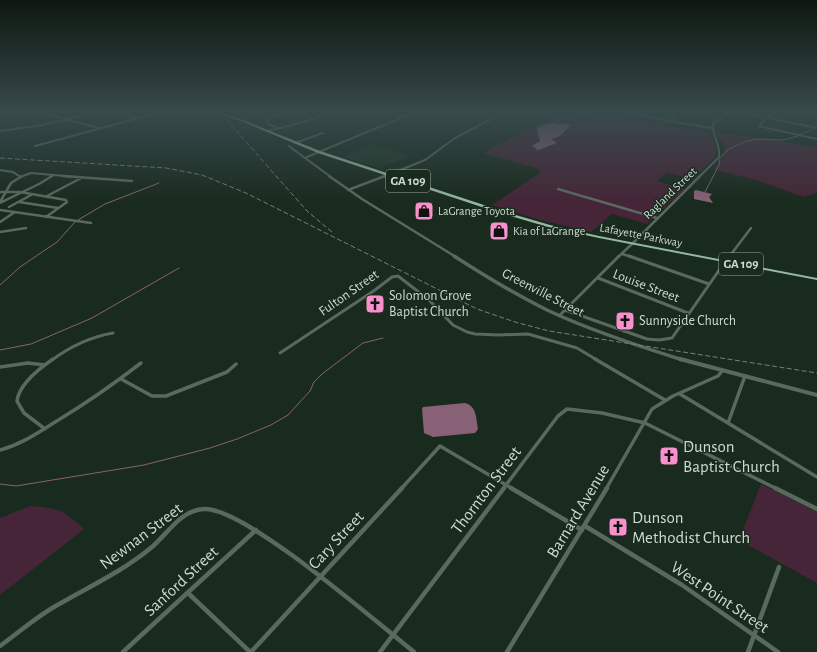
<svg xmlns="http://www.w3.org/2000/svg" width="817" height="652" font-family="'Alegreya Sans',sans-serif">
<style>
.built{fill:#1e3626}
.green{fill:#452537}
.water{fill:#886176}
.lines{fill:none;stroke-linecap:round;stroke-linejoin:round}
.stream{stroke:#886176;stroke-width:1}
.minor-far4{stroke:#59695e;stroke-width:2}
.minor-far3{stroke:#59695e;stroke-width:2.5}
.minor-far2{stroke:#59695e;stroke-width:3}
.minor-far1{stroke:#59695e;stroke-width:3.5}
.minor{stroke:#59695e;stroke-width:4.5}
.tertiary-far3{stroke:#59695e;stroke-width:2}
.tertiary-far2{stroke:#59695e;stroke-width:2.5}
.tertiary-far1{stroke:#59695e;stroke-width:3.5}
.tertiary{stroke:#59695e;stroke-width:4}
.primary{stroke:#8cad95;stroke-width:2.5}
.trunk{fill:#96baa0;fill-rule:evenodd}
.rail{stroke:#748278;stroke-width:1;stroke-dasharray:5 2.5;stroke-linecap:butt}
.labels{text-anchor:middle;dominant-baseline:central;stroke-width:3;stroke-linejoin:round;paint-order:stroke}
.far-street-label{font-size:12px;fill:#ced9d1;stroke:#192b1e}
.far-poi-label{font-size:12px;fill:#ced9d1;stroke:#192b1e;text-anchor:start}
.shield{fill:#192b1e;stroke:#98a59b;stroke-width:1}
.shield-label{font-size:13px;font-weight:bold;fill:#ced9d1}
.street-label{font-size:14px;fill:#ced9d1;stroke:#192b1e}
.poi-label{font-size:14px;fill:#ced9d1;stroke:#192b1e;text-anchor:start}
.near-poi-label{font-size:17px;fill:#ced9d1;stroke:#192b1e;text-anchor:start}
.near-street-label{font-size:17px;fill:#ced9d1;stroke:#192b1e}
</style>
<rect width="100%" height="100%" fill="#192b1e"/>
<path class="built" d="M371,144L411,156L379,168L343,157Z"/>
<path class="green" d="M562,112H591L614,115L710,134L717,148L715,157L693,179L667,173L657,181L685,189L647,224L612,214L591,232L540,220L492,205L541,172L539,169L483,153Z
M716,133C750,135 783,142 817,148V193L803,197L759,181L713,169L724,157L725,147Z
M761,484L817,512V583L739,540Z
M30,506C58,508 64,510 84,529L0,595V518Z"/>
<path class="water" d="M553,123L565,124L571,125L560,136L551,139L557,143L536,151L537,149L532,146L540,141L537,128L543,125Z
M696,190L712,194L709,197L713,203L694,199V191Z
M465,403C477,406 476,419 478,429L475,433L433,437L424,433L422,409L423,407Z"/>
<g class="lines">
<path class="stream" d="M553,123L566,117L596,112
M801,134L814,129
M705,192L720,163L719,160L727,150L744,142L757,139L783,140L798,136
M78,220L105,204L159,183
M0,285L20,267L57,242L75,222
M0,350L31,344L92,318L179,268
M0,484L16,486L144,465L210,448L237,439L271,425L288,415L310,391L314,382L322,374L363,343L383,338"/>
<path class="minor-far4" d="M114,112L136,118
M677,112L672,116L677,123
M740,112L817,128
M773,112L759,126L817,139
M804,112L817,115
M41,113L99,128
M633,113L668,121L712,128
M627,116L634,113
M278,128L268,124L266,120L286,112
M0,131L43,125L95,112
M268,131L304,122L331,112
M295,143L323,133
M35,146L161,112
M289,146L305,158
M319,152L415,112
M0,170L13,172L19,176
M20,177L31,173L76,177
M51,177L53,175
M383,177L425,160L455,138L505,112"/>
<path class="minor-far3" d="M63,176L132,181
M558,189L657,218
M348,190L385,176
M0,192H20L66,200L67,202L46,217
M47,196L83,177
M0,202L11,183L22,176
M19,202L58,208
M0,203L39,184L52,176
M9,207L33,194
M0,210L91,223
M0,222L15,212
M0,232L26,228
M622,254L632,257
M618,257L632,244
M729,257L751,228"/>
<path class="minor-far2" d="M629,256L709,284
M598,278L688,313
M565,310L647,339L659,340L672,338L729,256
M560,315L619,256
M280,353L375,290L392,277L398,276L429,300L453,325L467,332L475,334L499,335L528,334L577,348L597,360
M52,360C71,346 90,337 113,333"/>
<path class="minor-far1" d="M595,359L665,400
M0,367L28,363L45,365
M121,379L152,396H166L227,372L236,364
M680,394L817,477
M728,423L745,376
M45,429L24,413L17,401C19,384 40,368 53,359
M0,450C23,444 40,431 60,419C88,402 115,383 141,363
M401,489L440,446L513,489
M503,489L558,416L567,409L602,413L645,423L777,489
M606,489L652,409L673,396L718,376L722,371"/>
<path class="minor" d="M511,488L582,530
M775,488L817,509
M585,526L682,585L778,652
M188,593L250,652
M0,646C18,633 35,618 54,607C88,587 122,572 152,547C168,533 182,509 205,509C247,509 376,622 414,652
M123,652L256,530
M251,652L402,488
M380,652L504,488
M507,652L607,488
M748,652L779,567"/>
<path class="tertiary-far3" d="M305,158L331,177
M305,158L319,152
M699,177L719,157C721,145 712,136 713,124L729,112"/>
<path class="tertiary-far2" d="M329,176L362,199L456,257
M632,244L700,176"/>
<path class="tertiary-far1" d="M454,256C485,276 516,295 549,311C592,331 638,346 683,360"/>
<path class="tertiary" d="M680,359L817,395"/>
<path class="primary" d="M0,114L7,112"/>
<path class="trunk" d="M214,112H218L243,120L320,151L499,210L550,225L599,236L817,278V280L599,238L548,227L497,212L318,153L241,121Z"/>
<path class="rail" d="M223,112L232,126L307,211L332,232
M0,158L166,168L202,175L246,193L477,309L515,322L549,331L817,373"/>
</g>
<linearGradient id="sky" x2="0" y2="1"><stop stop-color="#0e1810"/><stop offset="0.55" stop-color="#384a4c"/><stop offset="1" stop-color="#384a4c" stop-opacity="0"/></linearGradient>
<rect width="817" height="203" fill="url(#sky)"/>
<defs>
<g id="shop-square" transform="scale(1)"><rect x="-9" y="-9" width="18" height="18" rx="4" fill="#f890cc" stroke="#192b1e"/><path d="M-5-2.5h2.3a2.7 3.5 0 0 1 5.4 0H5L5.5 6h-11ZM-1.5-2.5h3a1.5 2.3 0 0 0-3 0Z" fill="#111"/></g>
<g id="church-square" transform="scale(1)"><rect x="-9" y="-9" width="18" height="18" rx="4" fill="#f890cc" stroke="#192b1e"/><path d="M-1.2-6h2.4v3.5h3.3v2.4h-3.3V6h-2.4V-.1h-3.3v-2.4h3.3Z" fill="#111"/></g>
</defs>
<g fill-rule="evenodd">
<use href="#shop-square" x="424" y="211"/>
<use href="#shop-square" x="499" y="231"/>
<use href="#church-square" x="375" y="304"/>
<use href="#church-square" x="625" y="321"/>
<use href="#church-square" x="669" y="456"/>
<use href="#church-square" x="618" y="527"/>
</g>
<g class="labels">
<g class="far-street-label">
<text transform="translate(670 193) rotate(-44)">Ragland Street</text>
<text transform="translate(641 235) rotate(11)">Lafayette Parkway</text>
</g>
<g class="far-poi-label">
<text x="438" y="211">LaGrange Toyota</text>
<text x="513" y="231">Kia of LaGrange</text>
</g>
<g class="shield">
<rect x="386" y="170" width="44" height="22" rx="3"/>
<rect x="719" y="253" width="44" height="22" rx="3"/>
</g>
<g class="shield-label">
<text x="408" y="181">GA 109</text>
<text x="741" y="264">GA 109</text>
</g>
<g class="street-label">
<text transform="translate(646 286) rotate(21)">Louise Street</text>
<text transform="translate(349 293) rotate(-35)">Fulton Street</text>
<text transform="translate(543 293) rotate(27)">Greenville Street</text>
</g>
<g class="poi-label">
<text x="389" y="296">Solomon Grove<tspan x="389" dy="16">Baptist Church</tspan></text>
<text x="639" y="321">Sunnyside Church</text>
</g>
<g class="near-poi-label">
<text x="683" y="446">Dunson<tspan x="683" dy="20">Baptist Church</tspan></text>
<text x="632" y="517">Dunson<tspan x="632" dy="20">Methodist Church</tspan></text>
</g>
<g class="near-street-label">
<text transform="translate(486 490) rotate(-53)">Thornton Street</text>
<text transform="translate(578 511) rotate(-59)">Barnard Avenue</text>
<text transform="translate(141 536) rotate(-37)">Newnan Street</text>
<text transform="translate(336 540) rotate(-47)">Cary Street</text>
<text transform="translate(181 581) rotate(-43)">Sanford Street</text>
<text transform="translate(720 597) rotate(34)">West Point Street</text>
</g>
</g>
</svg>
